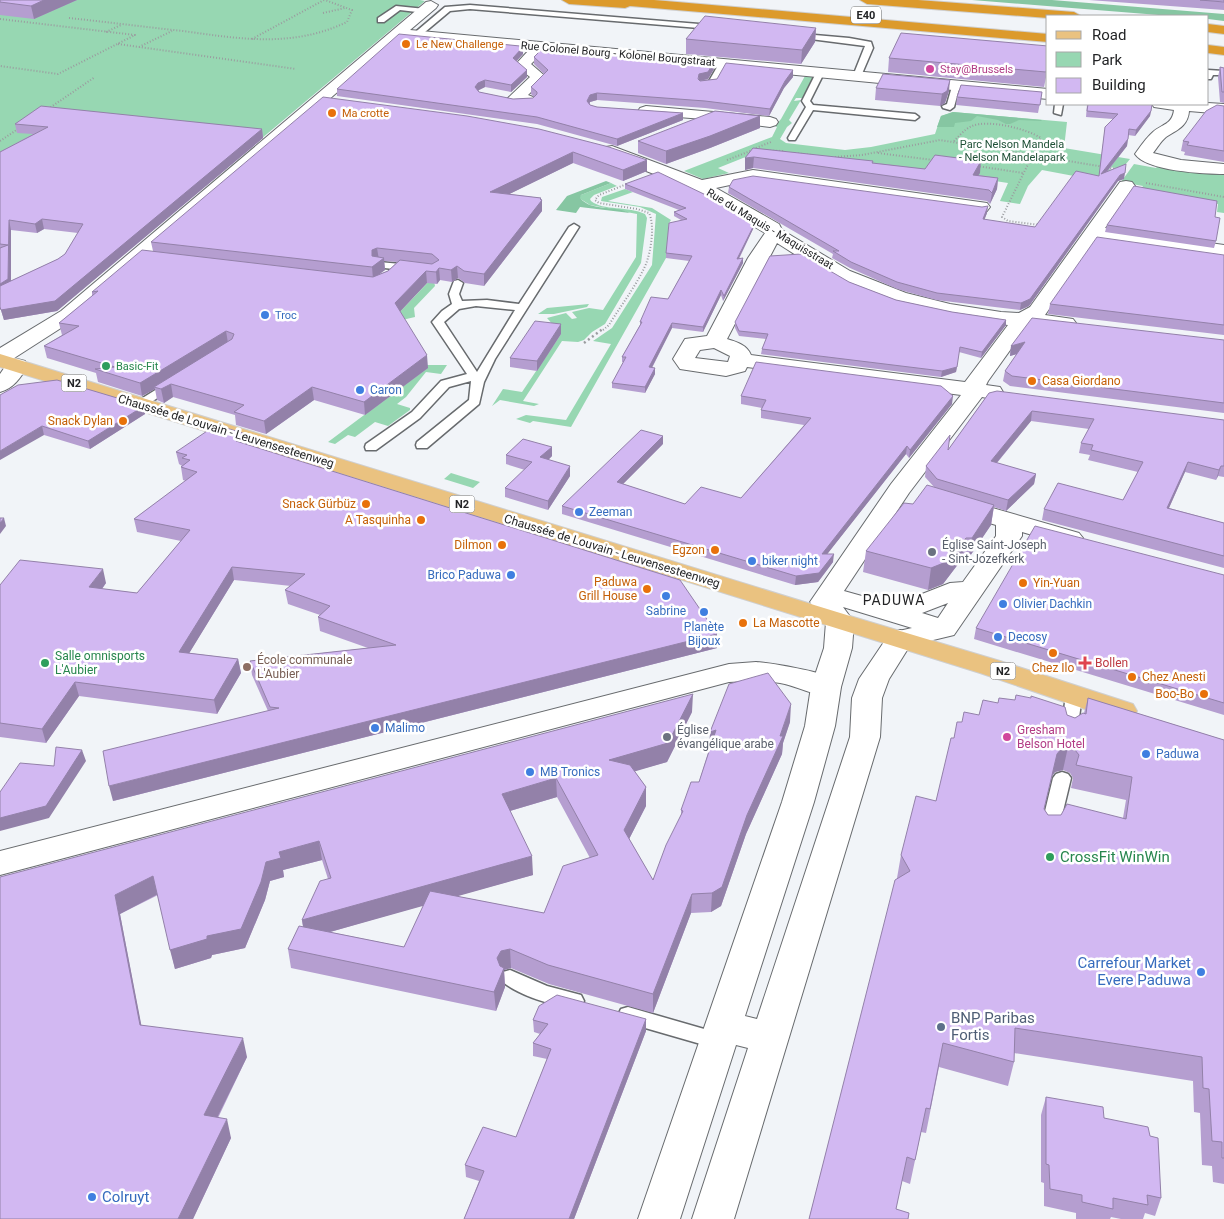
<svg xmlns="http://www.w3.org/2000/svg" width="1224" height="1219" font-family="Roboto,sans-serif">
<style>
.green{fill:#97d7b2}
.forest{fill:#86c6a2}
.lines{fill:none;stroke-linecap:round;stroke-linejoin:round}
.lane-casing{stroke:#686b6e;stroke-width:3}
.street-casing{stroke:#686b6e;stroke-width:2}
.secondary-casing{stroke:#686b6e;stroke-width:2}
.primary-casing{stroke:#cfcfcf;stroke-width:2}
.highway-casing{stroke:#cfcfcf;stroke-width:2}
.path-far1{stroke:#9a9c9f;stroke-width:2;stroke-dasharray:1 2;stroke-linecap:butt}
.path{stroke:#9a9c9f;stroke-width:2.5;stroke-dasharray:2 3;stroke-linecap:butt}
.lane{fill:#fff;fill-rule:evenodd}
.street{fill:#fff;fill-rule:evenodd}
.secondary{fill:#fff;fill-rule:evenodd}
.primary{fill:#eac280;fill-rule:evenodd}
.highway{fill:#dc9a2c;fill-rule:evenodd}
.wall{fill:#b59ed0;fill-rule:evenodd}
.shaded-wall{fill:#9381a9}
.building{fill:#d2b8f2;stroke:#9381a9;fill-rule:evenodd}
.food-dot{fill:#e8710a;stroke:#fff;stroke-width:2}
.hotel-dot{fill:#d1479c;stroke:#fff;stroke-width:2}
.shop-dot{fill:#3f7fe0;stroke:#fff;stroke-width:2}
.leisure-dot{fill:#2e9e5b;stroke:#fff;stroke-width:2}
.worship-dot{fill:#6b7280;stroke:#fff;stroke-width:2}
.health-dot{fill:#e0444e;stroke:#fff;stroke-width:2}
.education-dot{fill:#8d6e63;stroke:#fff;stroke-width:2}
.service-dot{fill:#5c6f8a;stroke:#fff;stroke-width:2}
.labels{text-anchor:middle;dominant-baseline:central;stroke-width:5;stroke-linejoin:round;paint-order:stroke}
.shield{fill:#fff;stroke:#656667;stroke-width:1}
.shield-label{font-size:11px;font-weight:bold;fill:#232426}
.far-food-label{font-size:11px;fill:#c56008;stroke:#fff;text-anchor:start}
.far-street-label{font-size:11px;fill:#232426;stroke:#fff}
.far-hotel-label{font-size:11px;fill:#b23c85;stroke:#fff;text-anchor:start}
.far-park-label{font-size:11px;fill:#1f5037;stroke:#fff}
.far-shop-label{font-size:11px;fill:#366cbe;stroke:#fff;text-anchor:start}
.far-leisure-label{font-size:11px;fill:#27864d;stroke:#fff;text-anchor:start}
.food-label{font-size:12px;fill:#c56008;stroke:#fff;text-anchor:end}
.shop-label{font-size:12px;fill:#366cbe;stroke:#fff;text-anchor:start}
.street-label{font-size:12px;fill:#232426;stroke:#fff}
.worship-label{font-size:12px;fill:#5b616d;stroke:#fff;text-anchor:start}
.leisure-label{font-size:12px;fill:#27864d;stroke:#fff;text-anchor:start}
.education-label{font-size:12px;fill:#785e54;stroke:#fff;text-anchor:start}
.health-label{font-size:12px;fill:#be3a42;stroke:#fff;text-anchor:start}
.hotel-label{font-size:12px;fill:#b23c85;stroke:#fff;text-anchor:start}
.neighbourhood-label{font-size:14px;letter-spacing:1px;fill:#232426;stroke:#fff}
.near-leisure-label{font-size:15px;fill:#27864d;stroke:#fff;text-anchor:start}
.near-shop-label{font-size:15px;fill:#366cbe;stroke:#fff;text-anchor:end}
.near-service-label{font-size:15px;fill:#4e5e75;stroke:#fff;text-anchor:start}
</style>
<rect width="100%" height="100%" fill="#f1f4f8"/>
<path class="green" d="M0,0H420L425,1L255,144L0,162Z
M805,76L814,77L803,98H796L794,101L801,100L789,120L792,123L787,127L780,139L786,143L845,150L871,147L935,134L941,116L953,112L1067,122L1064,148L1130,159L1122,169L1109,167L1108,169L1120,171L1111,183L1042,170L1028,186L1020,204L1000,201L1008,183L936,172L758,152L718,168L729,173L703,179L684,171L772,137L777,127L775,126L781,119Z
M1134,164L1156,168L1158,165L1224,175V213L1217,212L1218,204L1140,191L1143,186L1121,182Z
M611,183L617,186L594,195L590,199L591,201C603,211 629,206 645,214L647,218L641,263L605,324L592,332L584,340L578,342L562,341L523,401L539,404L534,406L500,400L492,406L503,389L522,392L561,334L547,318L566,313L572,319L577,318L572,312L589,308L603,310L636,257L637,214L590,205L579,198L581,195Z
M625,189L633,192L608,201L652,208L671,220L669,223L666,258L571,427L533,421L530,423L516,419L526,415L566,420L611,344L593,341L612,328L652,265L656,214L640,207L601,201L602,197Z
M433,277L435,286L414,308L415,317L402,320L427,365H447L441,374L426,372L406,397L397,404L410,408V410L388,426L375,422L355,437L348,435L335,444L328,442L427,368L397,315Z
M589,304L587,307L554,314H538L547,308Z
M451,473L480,482L473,488L444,479Z"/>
<path class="forest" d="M972,0H1052L1224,14V21L1208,19V16H1171Z
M953,112L1042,120L1041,121L1019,120L1010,124H1006L998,120L977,116L971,121L955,123L954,127H937L941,116Z
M606,181L611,183L581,195L580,198C592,212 614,205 630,213L580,207L576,213L556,210L567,196Z"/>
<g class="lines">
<g class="lane-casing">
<path id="lane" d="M470,5L699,24L703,26L699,28L470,9L450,11L419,37L412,35L445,7Z
M396,6L425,9L429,11L425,13L400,10L384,22H378V18Z
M792,33L849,38L871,42L873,48L861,76L857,78L853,76L865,46L795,37L791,35Z
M720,62L727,64L715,85L700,86V82L709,81Z
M1208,70L1224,71V75H1213L1211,79H1208Z
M817,71L824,73L810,101L813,105L915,114L919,117L915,120L813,110L795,140H789L788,138L806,107L802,101Z
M953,83L960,85L954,107L950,110L943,108L942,106L947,104Z
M1055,104H1063L1061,115L1054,113Z
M574,224L579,227L495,359L484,382L479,404L427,448H417L416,445L417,442L469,400L471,381L449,387L420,418L376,450H366L365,447L366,444L412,412L441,381L467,374L432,322L442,311L452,304L449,294L454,281L458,280L463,283L459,294L462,301L487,300L519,304L569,227ZM476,306L515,310L477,372L444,322L459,309Z
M379,262L412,265L417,268L412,271L375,267L374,265L375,263Z
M173,379L179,383L177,386L143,407L139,408L133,404Z
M1074,690L1080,691L1082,695L1077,733L1075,737L1069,739L1063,737L1061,733L1066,695L1068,691Z
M1062,772L1068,774L1071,778L1058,832L1055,837L1049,838L1043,837L1040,832L1053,778L1056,774Z
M510,970L547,986L581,995L584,1001L581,1007C566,1012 507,992 500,978L503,972Z
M628,1007L718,1033L725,1035L728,1041L725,1047L718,1049L621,1021L618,1015L621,1009Z"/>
</g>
<g class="street-casing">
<path id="street" d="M431,1L438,5L436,8L410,30L1048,89V99L544,51L531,64L546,77L528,95L533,97L536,100L533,103C526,105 517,104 510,102L507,99L530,77L515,65L529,50L401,37L75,319L8,362L0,363V348L61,311L426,2Z
M1208,103L1224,104V114L1189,111C1188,126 1177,130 1166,137C1161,141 1157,148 1153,153L1181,160L1224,164V174C1204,174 1146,171 1135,154C1140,147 1146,138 1153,132C1162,124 1172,125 1174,110L1154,107L1152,104Z
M646,106L770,117L776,119L778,122L776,125L770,127L716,120L640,114L638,111L640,108Z
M612,146L702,180L753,170L987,203L990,207L987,211L981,212L753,180L716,188L779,224L782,230L850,271L906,293L950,304L1001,312L1019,313L1030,307L1120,182L1126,181L1132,182L1135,186L1105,228L1224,245V257L1097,239L1045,315L1073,319L1076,323L1073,327L1066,329L1029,326L1023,332L988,381L986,385L1000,387L1003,392L1000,397L992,399L982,397L909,493L844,591L894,605L950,583L963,582L996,536V525L949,511L945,506L949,501L958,498L1079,533L1083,538L1079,543L1070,546L1022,532V536L954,635L900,648L890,645L886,639L890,633L912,628L843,607L854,622L850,628C828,634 822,618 810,602L891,484L961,395L747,367L745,371L726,376L680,369L673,359L685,339L707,336L748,258L765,233L694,190L606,155L604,151L606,147ZM777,243C801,258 824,274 849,285C898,308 954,320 1008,325L965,382L751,355C747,345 737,342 727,339ZM714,348L730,356L728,362L695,358L700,350ZM948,603L938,618L922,613Z
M17,359L25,361L28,366C20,378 14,388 0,392V374L9,361Z
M756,662C771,663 825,672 836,680C838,682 839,685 841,687L836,694C817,699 799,686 780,683C763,680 746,681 729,682L0,875V851L729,664Z"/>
</g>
<g class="secondary-casing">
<path id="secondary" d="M840,614L850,616L854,622L852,648L841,687L835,726L814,802L745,1016L757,1019L850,737L852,698L859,679L890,633L900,630L910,633L914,639L889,679L882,698L880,737L734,1219H692L748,1048L736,1045L680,1219H638L782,802L805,726L811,687L824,648L826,622L830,616Z"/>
</g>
<g class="primary-casing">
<path id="primary" d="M0,354L850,616L1000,661L1133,704L1137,711L1133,718L1122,721L1111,718L980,673L0,367Z"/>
</g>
<g class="highway-casing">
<path id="highway" d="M562,0H654L1048,34V42L630,6L625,8L569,4Z
M860,0H918L1074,12L1081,16H1048V18L867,4Z
M1208,24L1224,26V34L1208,32Z
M1208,45L1224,47V55L1208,53Z"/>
</g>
<path class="path-far1" d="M323,13L345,8
M69,18C107,22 145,27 183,31C241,39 292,48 347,22L352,10L325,0
M0,19L135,35L58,74L0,66
M106,32L121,25
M252,39L324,0
M118,44L296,69
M139,47L172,31
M48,109L95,77
M0,141L18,129
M954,141C959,136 965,129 972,126C989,119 1027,129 1041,138L1002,217L1008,221L1040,225
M756,148L771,142
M795,153L811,155
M878,153L933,160
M835,157L862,155L940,140L1117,169
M727,160L753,150L784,151
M977,166L1023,173
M1146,183L1224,197
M603,330L609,325C621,305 637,285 646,264C651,251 655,225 649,213L637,209L599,203L595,200L599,195L627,184"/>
<path class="path" d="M584,343L604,328"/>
<use href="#lane" class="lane"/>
<use href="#street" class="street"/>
<use href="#secondary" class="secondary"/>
<use href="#primary" class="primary"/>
<use href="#highway" class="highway"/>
</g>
<path class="wall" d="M0,0H77L34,19L0,15Z
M1089,0H1224V10Z
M816,28L815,42L801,64L686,54V39Z
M1048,46V68L1044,87L888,72L889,58Z
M520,47L523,54L516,61L527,77L511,92L485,87L479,90L478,91L479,92L513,99L533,98L534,97L531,94V87L544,74L534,64V57L714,62V69L708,79L700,81L793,70V77L784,88L769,116L705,108L597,100L590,102V105L597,107L683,113V120L617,146L537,124L337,96V89Z
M1220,67L1224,68V103L1220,102L1218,77Z
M876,88L949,91L945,103L940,106L875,100Z
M1042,92L1038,113L956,105L957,97Z
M1087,104H1152L1150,116L1135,136L1128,135L1127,146L1107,172L1124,179L1118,181L1029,306L1020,310L936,300L897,289L850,268L832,258L833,254L728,193L729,187L987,213L984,220L1035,227L1099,176L1105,127L1113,119L1086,117Z
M1224,106V162L1184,155L1185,152L1181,151L1183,141Z
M467,116L647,171L623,181L573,163L509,194L541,198L542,211L484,286L465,283L458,278L452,282L440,280L437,284L427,283L400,311L428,368L365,415L314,400L266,434L236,425L235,415L173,397L164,403L157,400L155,389L142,396L98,382L96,373L47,358L44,346L62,335L59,323L92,296V292L153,251L151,242ZM384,261L397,262L388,271L379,274L385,270Z
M15,124L262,129L263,138L57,311L4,320L0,307V152L33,134L17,133ZM44,229L78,233L65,254L58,259L11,281V230L37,233Z
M760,128L710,148L666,164L638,153V141Z
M753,148L925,169L980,173L978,175L998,178L997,189L990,204L987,201L753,168L745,170Z
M625,184L755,223L754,227L739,259L743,258V263L723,301L721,295L703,332L672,328L652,368H655V374L645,393L612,388V383L624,362H622V357L640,325V322L668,299L689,261L666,258V253L681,220L674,216V212L679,210L625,189Z
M1215,217L1216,241L1214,248L1105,232L1107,225Z
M1224,255V335L1048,314L1050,304Z
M849,282L896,300L952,312L1006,320V325L981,358L959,352L956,372L941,377L761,354L762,349L766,339L739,336L735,328V322Z
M561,324V334L537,371L510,367V358Z
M1224,340V413L1010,386L1003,381L1005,371L1017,354L1010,356L1011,346Z
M989,393L1224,420V477L1218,476L1216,480L1185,472L1169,508L1224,523V568L1042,520L1044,509L1123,500L1138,472L1088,460L1090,455L1079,453L1081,443L1089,429L1031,421L997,463L1036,474L1034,484L1006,511L994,507L991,525L968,559H962L943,584L928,590L863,572L866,551L913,504L934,487L925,477L926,466L948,450Z
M0,395L144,406L145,414L90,449L44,435Z
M741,396L952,404L909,458L906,454L827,554L833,562L818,582L795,585L562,514V506L663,444L623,484L685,504L741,498L804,425L761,418V410L762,408L741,404Z
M248,445L717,634V648L113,801L268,711L252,675L250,661L368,648L320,631L318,617L320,615L288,604L285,590L291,586L234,580L189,653L238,659L241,673L217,714L79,696L46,743L0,737V585L106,583L102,589L137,593L181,541L137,532L134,519L186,481L183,480L181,467L182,466L179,464L176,452Z
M552,447V456L548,460L570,476L548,510L505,497V488L525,470L506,464V455Z
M1224,575V715L974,639L976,628Z
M1088,698L1224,740V1184L1213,1182L1212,1166L1202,1165L1200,1113L1194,1112L1193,1081L1014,1053V1062L1008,1086L939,1067L926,1133L921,1132L910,1184L902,1181L809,1219L897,878L901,855L936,801L954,738L962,722L979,715L998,703L1067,715L1075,718L1084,713ZM1063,770L1070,773L1073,778L1071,788L1126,800L1123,818L1048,815L1044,809L1051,777L1055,772Z
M692,712L667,762L634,771L646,787V806L629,839L653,880L681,815V810L699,782L709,750L790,722L783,743L782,754L746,834L721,906L711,912L691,913L653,1013L549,984L511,968L504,970L505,987L496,1011L291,968L288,949L303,926L302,920L328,879L322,860L283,870L284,877L270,881L265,900L245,948L212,955L211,958L175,969L158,895L120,914L141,1025L247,1057L218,1118L231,1138L193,1219H0V877ZM557,797L590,858L544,913L456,896L533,875L510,811ZM424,905L404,947L330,932L378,918Z
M646,1019V1031L574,1219H464L479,1181L466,1177L465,1165L516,1137L547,1059L533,1056V1043L540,1034L534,1032L533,1020Z
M1046,1097L1150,1136L1161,1198L1155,1216L1145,1213L1143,1219H1121L1111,1217L1110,1219H1076V1213L1044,1206V1183L1041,1182V1115Z"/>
<path class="shaded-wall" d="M44,0H77L34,19L31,6Z
M816,28L815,42L801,64L802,50Z
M520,46V50L523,47V54L513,65V58Z
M714,62V69L708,79L699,81V74Z
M527,70V77L511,92V85Z
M793,70V77L784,88L769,116L770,109L785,81Z
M485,80V87L479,90L475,94V87L478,83Z
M950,80L949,91L945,103L940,106L942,94Z
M597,93V100L590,102L587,108V101L590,95Z
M1151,111L1150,116L1135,136L1136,130Z
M683,113V120L617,146V139Z
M760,116V128L710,148L666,164V151Z
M262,129L263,138L57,311L4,320L1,310Z
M1128,139L1127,146L1100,180L1101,174Z
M573,152V163L491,203L490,192Z
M754,157L753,168L745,170V158Z
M647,160V171L623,181V170Z
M981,161L980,173L971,186L973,175Z
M1125,173L1124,179L1118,181L1029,306L1020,310L1021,303L1120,175Z
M998,178L997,189L990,204L992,193Z
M541,198V201L542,200V211L484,286V274Z
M988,206L987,213L982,226L983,219Z
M42,219L44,229L37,233L35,224Z
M9,220L11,230V290L0,296V284L8,279Z
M755,223L754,227L736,264L737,259Z
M377,248L379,260L384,258L385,270L373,279L372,267V250Z
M743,258V263L723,301L724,296Z
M457,266L458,278L452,282L451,270Z
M439,268L440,280L437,284L436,272Z
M426,271L427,283L397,315L395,303Z
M721,290V295L703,332V327Z
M1006,320V325L981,358L982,352Z
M672,323V328L649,373V367Z
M561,324V334L537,371V361Z
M226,331L228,343L154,387L155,389L142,396L140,383Z
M1025,342L1024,352L1010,356L1011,346Z
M427,355L428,368L365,415L364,402Z
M957,367L956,372L941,377L942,371Z
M655,368V374L645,393V387Z
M171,384L173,397L164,403L161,389Z
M312,387L314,400L266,434L264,421Z
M953,396L952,404L909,458L910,450Z
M144,406L145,414L90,449L88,441Z
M1032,411L1031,421L989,472L991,461Z
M42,426L44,435L0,460V451Z
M246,434L248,446L236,441Z
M663,436V444L617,490V482Z
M907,446L906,454L821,562L822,554Z
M552,447V456L541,467L540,457Z
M1188,462L1185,472L1164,519L1167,508Z
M570,466V476L548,510V501Z
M1221,466L1218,476L1216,480L1219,470Z
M1036,474L1034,484L1006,511L1008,500Z
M994,505L991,525L968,559L972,538Z
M4,518L6,526L0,534V523Z
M966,538L962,559L943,584L928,590L931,568Z
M834,554L833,562L818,582L795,585L796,576Z
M232,567L234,580L182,665L179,652Z
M103,569L106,583L93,601L89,587Z
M717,634V648L113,801L109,786Z
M238,659L241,673L217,714L214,700Z
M75,682L79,696L46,743L42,729Z
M693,694L692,712L667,762L609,779V760Z
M791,704L790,722L783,743L782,754L746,834L721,906L711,912L712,893L747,815L780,736Z
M716,730L715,748L709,750L710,732Z
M1068,747L1063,770L1055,772L1051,778L1057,754L1061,749Z
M82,750L86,761L49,818L0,831V818Z
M556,778L557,797L503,813L502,794Z
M646,787V806L624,849V830Z
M319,841L322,860L283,870L284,877L270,881L265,900L245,948L212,955L211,958L175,969L170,950L207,936L266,862L279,852Z
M532,856L533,875L305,939L302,920Z
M153,876L158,894L120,914L145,1044L140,1025L115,895Z
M692,894L691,913L653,1013V994Z
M510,949L511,968L504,970L505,987L496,1011L494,992L498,977L497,958L501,951Z
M646,1019V1031L574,1219H569Z
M243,1038L247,1057L209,1134L204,1115Z
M227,1119L231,1138L193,1219H178Z"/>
<path class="building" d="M0,0H44L31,6L0,2Z
M1200,0H1224V2Z
M705,16L816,28L802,50L686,39Z
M901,33L1048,46V65L1046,72L889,58Z
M399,34L520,46L519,47H523L513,58L527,70L511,85L485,80L478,83L475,87L479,92L513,99L533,98L537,94V92L531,87L548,70L534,57L542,49L675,61L676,59L714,62L708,72L699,74L698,79L700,81L717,79L726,63L793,70L785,81L770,109L705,101L597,93L590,95L587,101L590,105L597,107L683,113L617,139L537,117L337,89Z
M1220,67L1224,68V92H1222Z
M883,74L950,80L947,91L942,94L876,88Z
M961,85L1042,92L1040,105L957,97Z
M323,97L467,116L539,129L609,147L647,160L623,170L573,152L490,192L541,198L540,199L542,200L484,274L464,271L457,266L451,270L439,268L436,272L426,271L395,303L427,355L364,402L312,387L264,421L234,412L244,405L171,384L161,389L154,387L232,339L234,334L226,331L140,383L95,369L115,367L44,346L79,326L59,323L98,291L92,292L142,250L373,277L388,271L400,260L432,264L439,260L432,254L377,248L372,250V256L384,258L372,267L151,242Z
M1088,104H1152L1151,111L1136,130L1129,129L1128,139L1101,174L1126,164L1125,173L1120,175L1030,299L1021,303L937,293L897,282L851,262L833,251H839L729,187L733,180L753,176L982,207L988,206L983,219L1035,227L1076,171L1099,176L1105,127L1118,114L1087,111Z
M1217,105L1224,106V151L1187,145L1189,142L1183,141L1206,111Z
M41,106L262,129L55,301L1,310L0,307V286L58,259L65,254L83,224L42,219L35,224L9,220L8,279L0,284V248L8,245L0,244V152L48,127L15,124Z
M715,111L760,116L710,136L666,151L638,141Z
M753,148L873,161L872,163L925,169L935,155L981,161L973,175L998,178L992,193L989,190L754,157L745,158Z
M658,172L708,196L755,223L737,259L743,258L724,296L721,290L703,327L672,323L649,367L655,368L645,387L612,383L626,357H622L642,322H640L651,297L668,299L692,256L666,253L669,223L687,219L674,212L686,208L625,184Z
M1134,186L1217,201L1215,217L1220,218L1216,241L1107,225Z
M1097,237L1224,255V325L1050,304Z
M801,254L849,282L896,300L952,312L1006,320L982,352L960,347L957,367L942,371L762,349L768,334L739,331L735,322L770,256Z
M1032,318L1224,340V403L1012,376L1005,371L1025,342L1011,346Z
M535,321L561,324L537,361L510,358Z
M756,362L941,386L953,396L910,450L907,446L822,554H834L819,573L796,576L562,506L641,430L663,436L617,482L685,504L701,487L741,498L811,418L761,410L766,400L741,396Z
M57,380L144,406L88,441L42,426L0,451V395L18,385Z
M997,391L1224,420V466H1221L1219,470L1188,462L1167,508L1224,523V556L1044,509L1058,483L1123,500L1143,462L1091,450L1093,445L1081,443L1094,419L1032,411L991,461L1036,474L1008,500L937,479L926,466L950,435L948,450L989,393Z
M216,425L246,434L236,441L680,580L717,634L109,786L103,751L279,708L270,707L250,661L396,645L318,617L330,606L285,590L305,574L232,567L179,652L238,659L214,700L75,682L42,729L0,723V585L20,560L103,569L89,587L137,593L190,530L134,519L197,472L181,467L190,460L182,458L187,455L176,452Z
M523,439L552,447L540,457L570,466L548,501L505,488L532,462L506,455Z
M927,485L994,505L972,538H966L946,562L931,568L866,551L904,503L913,504Z
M0,518H4L0,523Z
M1035,526L1224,575V703L976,628Z
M768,673L791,704L780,736H783L747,815L722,887L712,893L692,894L653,994L548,965L510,949L501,951L497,958L500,966L504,968L494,992L288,949L299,926L404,947L430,891L544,913L563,866L598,855L556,778L502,794L532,856L302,920L320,881L331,878L319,841L279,852L281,858L266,862L261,882L241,929L207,936V939L170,950L153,876L115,895L140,1025L243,1038L204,1115L227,1119L178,1219H0V877L693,694L668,743L609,760L630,765L646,787L624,830L653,880L666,845L683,811L681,810L691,782H699L716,730L710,732L729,684Z
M1016,695L1031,698V696L1065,707L1067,715L1075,718L1083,713L1086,714L1088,698L1224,740V1158H1222V1142L1212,1141L1209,1089L1203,1088L1202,1057L1015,1028L1014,1062L943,1043L930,1109L926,1108L915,1160L907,1157L896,1209L909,1213L908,1219H809L895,880L910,871L901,855L916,796L936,801L951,738H954L957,722H962L964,712L979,715L983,700L998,703L999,698L1015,700ZM1068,747L1075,750L1079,755L1076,765L1132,777L1126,819L1067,804L1061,815H1048L1044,809L1057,754L1061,749Z
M56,747L82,750L46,806L0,818V792L20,763L54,766Z
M557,995L646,1019L569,1219H464L484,1171L465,1165L483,1127L516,1137L551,1049L533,1043L548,1024L533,1020L539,1006Z
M1046,1097L1103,1107L1104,1118L1148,1127L1150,1136L1158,1138L1161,1198L1147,1195L1148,1205L1113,1198V1209L1082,1202V1195L1050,1189L1049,1165L1046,1164Z"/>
<g class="food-dot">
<circle cx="406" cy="44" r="5"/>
<circle cx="332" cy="113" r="5"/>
<circle cx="1032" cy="381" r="5"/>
<circle cx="123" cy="421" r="5"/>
<circle cx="366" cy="504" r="5"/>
<circle cx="421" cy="520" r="5"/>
<circle cx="502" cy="545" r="5"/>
<circle cx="715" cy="550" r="5"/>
<circle cx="1023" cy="583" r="5"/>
<circle cx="647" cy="589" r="5"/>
<circle cx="743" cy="623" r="5"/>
<circle cx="1053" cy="653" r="5"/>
<circle cx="1132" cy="677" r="5"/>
<circle cx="1204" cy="694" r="5"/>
</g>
<g class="hotel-dot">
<circle cx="930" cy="69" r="5"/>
<circle cx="1007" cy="737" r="5"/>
</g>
<g class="shop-dot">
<circle cx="265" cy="315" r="5"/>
<circle cx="360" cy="390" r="5"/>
<circle cx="579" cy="512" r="5"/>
<circle cx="752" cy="561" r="5"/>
<circle cx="511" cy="575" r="5"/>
<circle cx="666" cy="596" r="5"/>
<circle cx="1003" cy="604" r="5"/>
<circle cx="704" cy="612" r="5"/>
<circle cx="998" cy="637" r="5"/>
<circle cx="375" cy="728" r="5"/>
<circle cx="1146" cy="754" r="5"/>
<circle cx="530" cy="772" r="5"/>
<circle cx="1201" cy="972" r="5"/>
<circle cx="92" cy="1197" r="5"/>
</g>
<g class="leisure-dot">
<circle cx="106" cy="366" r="5"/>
<circle cx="45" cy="663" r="5"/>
<circle cx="1050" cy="857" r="5"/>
</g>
<g class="worship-dot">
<circle cx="932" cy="552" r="5"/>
<circle cx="667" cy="737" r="5"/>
</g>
<path class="health-dot" d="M1082.5 655.5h5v5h5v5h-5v5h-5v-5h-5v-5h5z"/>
<circle class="education-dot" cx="247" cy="667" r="5"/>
<circle class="service-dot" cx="941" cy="1027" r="5"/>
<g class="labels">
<g class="shield">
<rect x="851" y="6.5" width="30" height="17" rx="4"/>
<rect x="61.5" y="374.5" width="25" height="17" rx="4"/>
<rect x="449.5" y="495.5" width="25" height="17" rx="4"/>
<rect x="990.5" y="662.5" width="25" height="17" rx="4"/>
</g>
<g class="shield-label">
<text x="866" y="15">E40</text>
<text x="74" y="383">N2</text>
<text x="462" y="504">N2</text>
<text x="1003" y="671">N2</text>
</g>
<g class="far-food-label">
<text x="416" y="44">Le New Challenge</text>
<text x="342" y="113">Ma crotte</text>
</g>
<g class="far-street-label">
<text transform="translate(618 54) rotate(5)">Rue Colonel Bourg - Kolonel Bourgstraat</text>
<text transform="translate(770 229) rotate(31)">Rue du Maquis - Maquisstraat</text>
</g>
<g class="far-hotel-label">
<text x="940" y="69">Stay@Brussels</text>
</g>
<g class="far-park-label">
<text x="1012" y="144">Parc Nelson Mandela<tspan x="1012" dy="13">- Nelson Mandelapark</tspan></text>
</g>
<g class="far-shop-label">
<text x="275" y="315">Troc</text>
</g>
<g class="far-leisure-label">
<text x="116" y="366">Basic-Fit</text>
</g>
<g class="food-label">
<text x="1042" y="381" text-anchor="start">Casa Giordano</text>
<text x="113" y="421">Snack Dylan</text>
<text x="356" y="504">Snack Gürbüz</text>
<text x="411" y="520">A Tasquinha</text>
<text x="492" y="545">Dilmon</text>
<text x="705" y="550">Egzon</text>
<text x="637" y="582">Paduwa<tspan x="637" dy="14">Grill House</tspan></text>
<text x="1033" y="583" text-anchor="start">Yin-Yuan</text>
<text x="753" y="623" text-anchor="start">La Mascotte</text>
<text x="1053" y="668" text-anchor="middle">Chez Ilo</text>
<text x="1142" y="677" text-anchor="start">Chez Anesti</text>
<text x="1194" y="694">Boo-Bo</text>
</g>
<g class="shop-label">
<text x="370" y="390">Caron</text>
<text x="589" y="512">Zeeman</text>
<text x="762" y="561">biker night</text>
<text x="501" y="575" text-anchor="end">Brico Paduwa</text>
<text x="1013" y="604">Olivier Dachkin</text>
<text x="666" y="611" text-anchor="middle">Sabrine</text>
<text x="704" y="627" text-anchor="middle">Planète<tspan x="704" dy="14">Bijoux</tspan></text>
<text x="1008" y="637">Decosy</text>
<text x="385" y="728">Malimo</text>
<text x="1156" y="754">Paduwa</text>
<text x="540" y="772">MB Tronics</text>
</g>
<g class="street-label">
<text transform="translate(226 431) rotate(17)">Chaussée de Louvain - Leuvensesteenweg</text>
<text transform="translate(612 551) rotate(17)">Chaussée de Louvain - Leuvensesteenweg</text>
</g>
<g class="worship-label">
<text x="942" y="545">Église Saint-Joseph<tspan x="942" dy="14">- Sint-Jozefkerk</tspan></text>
<text x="677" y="730">Église<tspan x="677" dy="14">évangélique arabe</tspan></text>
</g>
<g class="leisure-label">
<text x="55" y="656">Salle omnisports<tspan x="55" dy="14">L'Aubier</tspan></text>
</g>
<g class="education-label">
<text x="257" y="660">École communale<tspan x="257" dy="14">L'Aubier</tspan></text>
</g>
<g class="health-label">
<text x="1095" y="663">Bollen</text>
</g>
<g class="hotel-label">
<text x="1017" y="730">Gresham<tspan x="1017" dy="14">Belson Hotel</tspan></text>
</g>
<g class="neighbourhood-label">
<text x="894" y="600">PADUWA</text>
</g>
<g class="near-leisure-label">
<text x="1060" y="857">CrossFit WinWin</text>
</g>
<g class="near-shop-label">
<text x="1191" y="963">Carrefour Market<tspan x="1191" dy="17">Evere Paduwa</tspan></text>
<text x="102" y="1197" text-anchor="start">Colruyt</text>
</g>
<g class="near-service-label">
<text x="951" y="1018">BNP Paribas<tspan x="951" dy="17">Fortis</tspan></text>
</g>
</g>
<rect x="1046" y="15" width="162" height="90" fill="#ffffff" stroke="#a7a7a8"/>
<rect x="1056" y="31" width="25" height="8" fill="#eac280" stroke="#a7a7a8"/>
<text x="1092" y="40" font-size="15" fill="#232426">Road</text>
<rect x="1056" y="52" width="25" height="15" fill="#97d7b2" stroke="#a7a7a8"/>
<text x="1092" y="65" font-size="15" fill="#232426">Park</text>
<rect x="1056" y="78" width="25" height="15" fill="#d2b8f2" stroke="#a7a7a8"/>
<text x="1092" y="90" font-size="15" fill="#232426">Building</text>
</svg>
